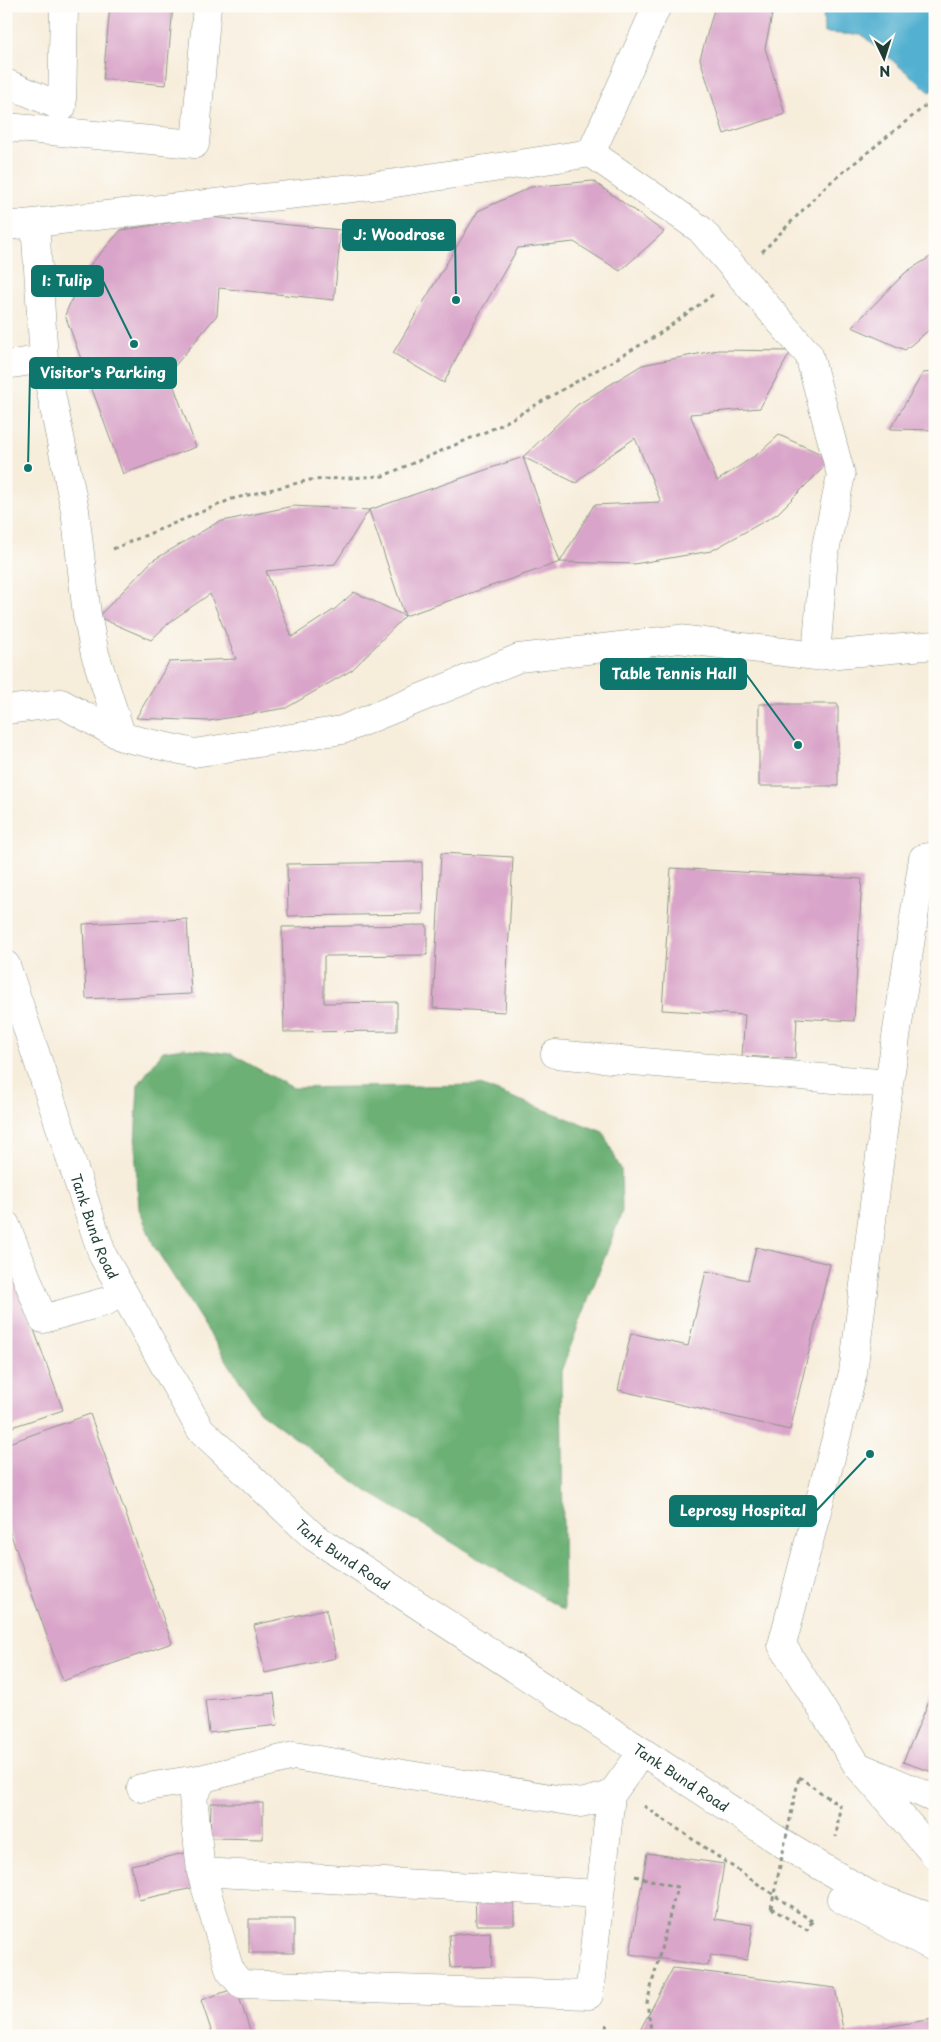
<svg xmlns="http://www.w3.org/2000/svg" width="941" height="2042" font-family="'Playpen Sans',sans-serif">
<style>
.forest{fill:#6cb074;stroke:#467654}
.water{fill:#52b0d0;stroke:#387682}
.building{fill:#d9a4c9}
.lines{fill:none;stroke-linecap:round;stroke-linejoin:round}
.minor-casing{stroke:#8b9588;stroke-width:29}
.major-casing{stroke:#8b9588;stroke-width:29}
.path{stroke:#8b9588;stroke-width:3;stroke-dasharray:4 4;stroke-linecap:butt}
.minor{stroke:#fff;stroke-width:28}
.major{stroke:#fff;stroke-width:28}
.path-bridge{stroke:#8b9588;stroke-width:3;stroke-dasharray:4 4;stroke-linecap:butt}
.labels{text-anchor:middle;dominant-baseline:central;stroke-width:5;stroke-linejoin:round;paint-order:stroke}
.street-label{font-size:14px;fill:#1f3d34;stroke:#fdfcf7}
.leader{fill:none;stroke:#0f766e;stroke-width:2}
.callout-dot{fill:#0f766e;stroke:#fdfcf7;stroke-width:2}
.callout{fill:#0f766e;stroke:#0f766e;stroke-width:2}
.callout-label{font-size:15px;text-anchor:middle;font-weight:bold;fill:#fff}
</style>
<rect width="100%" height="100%" fill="#fdfcf7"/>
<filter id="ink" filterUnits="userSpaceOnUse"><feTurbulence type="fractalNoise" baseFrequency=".02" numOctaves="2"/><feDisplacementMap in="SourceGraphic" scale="10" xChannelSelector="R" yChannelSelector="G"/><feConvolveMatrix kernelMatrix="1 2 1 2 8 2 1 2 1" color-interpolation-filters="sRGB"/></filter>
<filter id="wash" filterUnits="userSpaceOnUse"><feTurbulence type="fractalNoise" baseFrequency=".0096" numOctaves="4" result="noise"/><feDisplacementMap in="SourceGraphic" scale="20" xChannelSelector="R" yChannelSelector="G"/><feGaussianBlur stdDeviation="1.12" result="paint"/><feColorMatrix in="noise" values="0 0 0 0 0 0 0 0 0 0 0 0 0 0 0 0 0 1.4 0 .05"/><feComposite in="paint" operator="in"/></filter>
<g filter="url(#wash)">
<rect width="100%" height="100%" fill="#f7eddb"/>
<path class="forest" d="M184,1048L231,1054L293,1088L480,1085L603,1132L621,1170L622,1212L561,1371L564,1610L362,1488L259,1411L154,1246L139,1209L135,1146L138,1085L163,1051Z"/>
<path class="water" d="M823,6H935V88L930,92L862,35L824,33Z"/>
<g id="blocks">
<path class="building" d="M110,6H173L166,85L103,79Z
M715,6H774L765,48L785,114L724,134L700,59Z
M593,181L664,232L620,271L574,242L518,248L471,328L444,383L393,353L478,211L531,187Z
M209,217L341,230L334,300L219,288L217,315L169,373L196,447L123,474L65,315L83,273L121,230Z
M935,254V325L905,350L852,327L906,272Z
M718,350L791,351L760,408L690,414L717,481L759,453L779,435L832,459L777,514L711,551L634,564L560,562L594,505L661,502L635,438L596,465L576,483L523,457L577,405L642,365Z
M935,372V430L890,429L923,373Z
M523,457L560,562L405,616L352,670L286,708L209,721L136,718L169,662L236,659L210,594L171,621L151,640L98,617L152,561L218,522L293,506L369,510L335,564L266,571L292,637L335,609L354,592L405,616L369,510Z
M759,704H838V786H759Z
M441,853L513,857L505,1012L433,1008Z
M422,862L423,914L288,916L287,864Z
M671,868L862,879L854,1021L797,1018L795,1059L742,1056L745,1015L662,1010Z
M187,919L191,994L86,999L83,924Z
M427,925V955L324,956V1003L397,1002V1031L284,1032L282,927Z
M756,1247L830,1264L790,1430L618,1390L631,1333L688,1346L706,1271L748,1280Z
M6,1252L63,1410L6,1429Z
M90,1414L172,1643L63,1681L6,1521V1444Z
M326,1609L336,1658L265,1673L254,1625Z
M935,1687V1773L903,1762Z
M274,1693L278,1725L209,1733L205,1700Z
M211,1803H263V1839L210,1838Z
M189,1852L197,1887L139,1900L131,1865Z
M647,1853L724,1864L715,1919L753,1925L747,1960L710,1955L708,1966L630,1954Z
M475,1890H514V1925H476Z
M249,1919H294V1953H249Z
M490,1932L492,1966L451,1968L449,1935Z
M673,1968L835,1988L844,2034L933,2019L935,2036H637Z
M236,1988L252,2036H213L201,2000Z"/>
</g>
</g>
<g filter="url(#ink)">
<use href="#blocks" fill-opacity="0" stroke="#8b9588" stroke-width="1"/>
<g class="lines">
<g class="minor-casing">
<path id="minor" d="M6,83L62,107L64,6
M6,127L195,144L207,6
M591,153L700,229L809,355L841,475L824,556L816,656
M35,223L44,359L75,510L87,615L95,654L122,737
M6,226L389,184L591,153L657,6
M6,365L44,359
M6,710L61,703L122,737L194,753L342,730L519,658L679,639L816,656L935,645
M935,856L923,858L889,1084L853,1373L782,1645L857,1765L935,1855
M555,1054L889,1084
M6,1225L43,1319L107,1301
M863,1768L935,1799
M141,1788L204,1778
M611,1795L581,1803L294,1756L204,1778L193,1796L201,1872L230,1971L241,1984L589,1995L611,1795L632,1766
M201,1872L600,1894"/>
</g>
<g class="major-casing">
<g id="major">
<path id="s1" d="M6,965L103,1256L200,1429L314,1537L785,1845L868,1894L935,1919"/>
<path d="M841,1899L935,1948"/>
</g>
</g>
<path class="path" d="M762,252L826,186L935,98
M113,549L232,499L310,480L383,476L499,426L656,336L714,294
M799,1777L840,1806L836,1837
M644,1806L812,1921
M635,1876L677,1887L647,2003L652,2036
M771,1908L807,1930L813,1920
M605,2036L607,2021"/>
<use href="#minor" class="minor"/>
<use href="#major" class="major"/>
<path class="path-bridge" d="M771,1908L799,1777"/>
</g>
</g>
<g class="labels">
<g class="street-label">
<text stroke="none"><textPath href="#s1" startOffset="276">Tank Bund Road</textPath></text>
<text stroke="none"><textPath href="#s1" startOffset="696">Tank Bund Road</textPath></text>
<text stroke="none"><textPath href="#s1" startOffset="1101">Tank Bund Road</textPath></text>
</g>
</g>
<path class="leader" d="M456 300L455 235M134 344L103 281M28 468L30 373M798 745L746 674M870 1454L816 1511"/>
<g class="callout-dot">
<circle cx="456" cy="300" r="5"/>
<circle cx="134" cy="344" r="5"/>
<circle cx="28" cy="468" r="5"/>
<circle cx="798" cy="745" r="5"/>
<circle cx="870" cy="1454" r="5"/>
</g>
<g class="callout">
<rect x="343" y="220" width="112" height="30" rx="5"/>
<rect x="32" y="266" width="71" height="30" rx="5"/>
<rect x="30" y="358" width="146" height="30" rx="5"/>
<rect x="601" y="659" width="145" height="30" rx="5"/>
<rect x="670" y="1496" width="146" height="30" rx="5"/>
</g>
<g class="callout-label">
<text x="399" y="240">J: Woodrose</text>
<text x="67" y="286">I: Tulip</text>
<text x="103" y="378">Visitor's Parking</text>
<text x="674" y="679">Table Tennis Hall</text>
<text x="743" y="1516">Leprosy Hospital</text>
</g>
<rect width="941" height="2042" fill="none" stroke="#fdfcf7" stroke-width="25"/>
<g transform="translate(884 58) rotate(176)" stroke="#fdfcf7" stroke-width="4" paint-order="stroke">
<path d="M0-4L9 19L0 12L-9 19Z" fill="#1f3d34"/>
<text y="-8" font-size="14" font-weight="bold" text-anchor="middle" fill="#1f3d34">N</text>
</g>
</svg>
